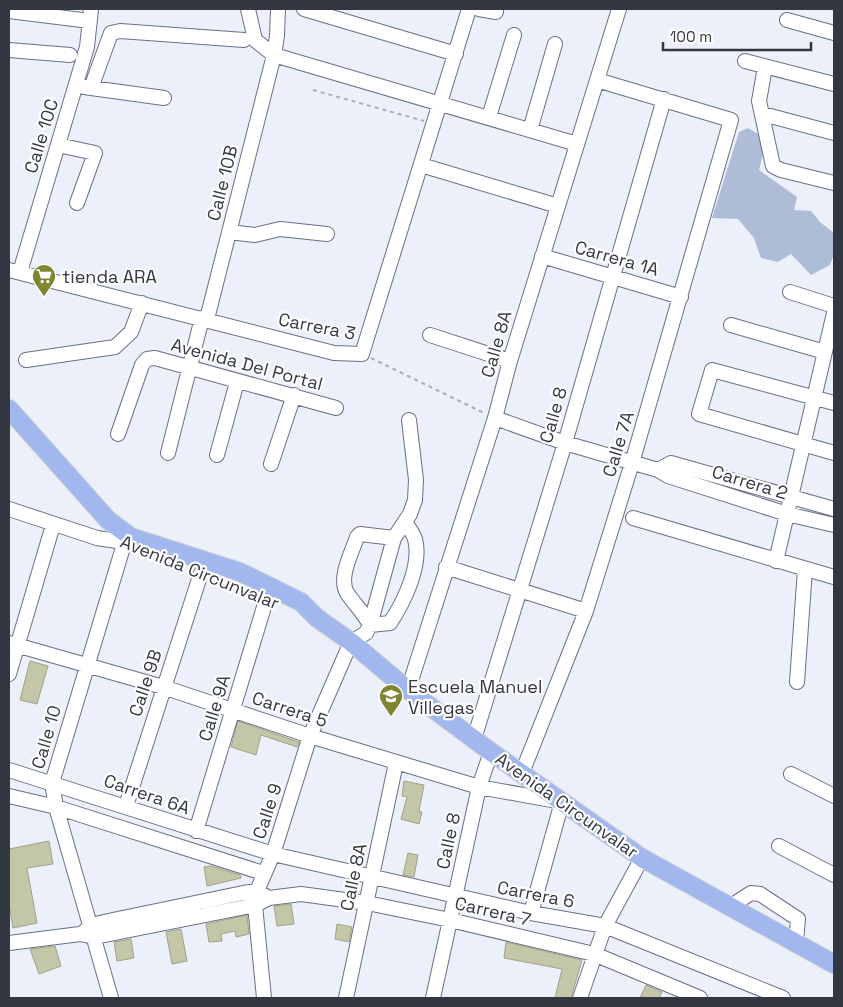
<svg xmlns="http://www.w3.org/2000/svg" width="843" height="1007" font-family="'Space Grotesk',sans-serif">
<style>
.forest{fill:#afbcd8}
.building{fill:#c3c7a8;stroke:#a0a389}
.lines{fill:none;stroke-linecap:round;stroke-linejoin:round}
.minor-casing{stroke:#677187;stroke-width:16}
.major-casing{stroke:#cecfd1;stroke-width:20}
.path{stroke:#abafb9;stroke-width:2;stroke-dasharray:4 4;stroke-linecap:butt}
.minor{stroke:#fff;stroke-width:14}
.major{stroke:#a1b7ee;stroke-width:18}
.labels{text-anchor:middle;dominant-baseline:central;stroke-width:4.5;stroke-linejoin:round;paint-order:stroke}
.street-label{font-size:18px;fill:#333741;stroke:#fdfdfd}
.poi-label{font-size:18px;fill:#333741;stroke:#fdfdfd;text-anchor:start}
</style>
<rect width="100%" height="100%" fill="#ebf0fa"/>
<path class="forest" d="M748,128L763,137V154L759,170L797,197L794,210L811,211L820,222L834,233V254L830,265L811,275L791,254L778,262L761,258L754,238L738,219L712,218L739,132Z"/>
<path class="building" d="M30,661L48,666L37,704L20,700Z
M238,721L299,742L297,747L261,735L256,755L231,747Z
M404,781L424,785L419,811L422,812L419,824L401,819L407,797L402,796Z
M49,841L53,864L27,868L37,923L13,928L9,904V849Z
M408,853L418,855L414,877L403,875Z
M211,866L240,875L241,878L207,886L204,867Z
M291,904L294,924L277,926L274,906Z
M247,915L249,934L236,937L235,931L221,934L222,941L209,942L206,924Z
M337,924L352,927L349,942L335,939Z
M181,929L187,961L172,964L166,932Z
M131,939L134,958L117,961L114,942Z
M506,942L582,960L571,998H555L562,969L504,958Z
M55,946L61,966L39,974L30,949Z
M646,985L662,992L659,998H640Z"/>
<g class="lines">
<g class="minor-casing">
<path id="minor" d="M248,9L255,40L274,55L577,144
M304,9L456,54
M479,9L496,12
M9,11L90,21
M787,20L834,33
M9,50L70,55
M745,61L834,84
M765,67L759,101L773,166L781,170L834,183
M84,87L164,98
M91,88L111,33L120,31L244,40
M763,114L834,133
M489,117L514,35
M530,130L555,44
M58,145L95,153L77,203
M421,165L558,206
M229,232L255,235L280,229L327,234
M542,256L681,297
M9,270L334,353L362,354L469,9
M20,272L87,47L91,9
M790,292L834,306
M207,319L274,55L277,36L278,9
M731,325L825,352
M430,335L510,361
M26,360L115,347L131,332L142,303
M834,403L712,370L699,414L834,453
M495,418L565,443L658,470L668,476L787,514L834,525
M118,434L142,365L147,359L155,358L336,408
M168,453L202,318
M217,455L237,382
M271,464L294,395
M658,470L671,463L834,509
M9,509L97,538L117,541
M633,518L834,577
M394,538L360,534L357,537C352,552 338,578 347,593C355,605 364,613 370,625L390,623C404,602 422,565 415,539C413,533 408,527 405,522
M776,561L834,313
M446,567L586,611
M9,643L163,687L310,736L479,787L562,802L531,913
M9,674L53,525
M797,682L805,569
M408,690L495,418L510,361L619,9
M474,739L565,443L664,99
M9,770L273,854L531,913L605,926L783,998
M522,773L586,611L632,463L731,120L597,80
M791,774L834,796
M9,796L56,807L263,873
M126,806L201,573
M196,831L267,597
M779,846L834,875
M731,906L751,893L760,894L798,919L796,942
M85,931L91,925L113,920L243,893L257,891L264,895
M9,943L80,934L95,937L255,905L269,898L301,894L367,903L450,920L594,954L700,998
M111,998L56,807L52,783L124,544
M264,998L255,905L257,891L273,854L310,736L351,642L366,633L370,625L394,538L410,514L415,500L416,480L409,420
M346,998L396,763
M433,998L479,787L491,752
M580,998L605,926L642,858"/>
</g>
<g class="major-casing">
<path id="major" d="M9,409L108,520L131,537L240,572L301,602L317,618L351,642L408,690L491,752L642,858L834,964"/>
</g>
<path class="path" d="M313,90L424,121
M371,358L484,413"/>
<use href="#minor" class="minor"/>
<use href="#major" class="major"/>
</g>
<defs>
<g id="supermarket-pin" transform="scale(1.25)"><path d="M0 17L-7.5 6A9.5 9.5 0 1 1 7.5 6Z" fill="#7e8631" stroke="#fdfdfd"/><path d="M-6-5.5h2.5l.6 2H6L4.5 2H-2.5L-4.4-4H-6ZM-1.5 3.2a1.3 1.3 0 1 0 .1 0ZM3 3.2a1.3 1.3 0 1 0 .1 0Z" fill="#fff"/></g>
<g id="school-pin" transform="scale(1.25)"><path d="M0 17L-7.5 6A9.5 9.5 0 1 1 7.5 6Z" fill="#7e8631" stroke="#fdfdfd"/><path d="M0-5L7-2L0 1L-7-2ZM-4 1L0 2.5L4 1V4Q0 6-4 4Z" fill="#fff"/></g>
</defs>
<g fill-rule="evenodd">
<use href="#supermarket-pin" x="44" y="276"/>
<use href="#school-pin" x="391" y="696"/>
</g>
<g class="labels">
<g class="street-label">
<text transform="translate(41 136) rotate(-73)">Calle 10C</text>
<text transform="translate(222 183) rotate(-76)">Calle 10B</text>
<text transform="translate(617 258) rotate(16)">Carrera 1A</text>
<text transform="translate(317 326) rotate(11)">Carrera 3</text>
<text transform="translate(496 344) rotate(-74)">Calle 8A</text>
<text transform="translate(247 364) rotate(15)">Avenida Del Portal</text>
<text transform="translate(553 415) rotate(-74)">Calle 8</text>
<text transform="translate(618 444) rotate(-73)">Calle 7A</text>
<text transform="translate(750 482) rotate(17)">Carrera 2</text>
<text transform="translate(200 572) rotate(22)">Avenida Circunvalar</text>
<text transform="translate(145 683) rotate(-72)">Calle 9B</text>
<text transform="translate(214 708) rotate(-73)">Calle 9A</text>
<text transform="translate(290 709) rotate(18)">Carrera 5</text>
<text transform="translate(46 737) rotate(-74)">Calle 10</text>
<text transform="translate(147 794) rotate(19)">Carrera 6A</text>
<text transform="translate(567 805) rotate(35)">Avenida Circunvalar</text>
<text transform="translate(267 811) rotate(-72)">Calle 9</text>
<text transform="translate(448 841) rotate(-78)">Calle 8</text>
<text transform="translate(353 877) rotate(-78)">Calle 8A</text>
<text transform="translate(536 894) rotate(11)">Carrera 6</text>
<text transform="translate(493 911) rotate(13)">Carrera 7</text>
</g>
<g class="poi-label">
<text x="62" y="276">tienda ARA</text>
<text x="408" y="686">Escuela Manuel<tspan x="408" dy="21">Villegas</tspan></text>
</g>
</g>
<rect width="843" height="1007" fill="none" stroke="#333741" stroke-width="20"/>
<path d="M663 42v8h148v-8" fill="none" stroke="#333741" stroke-width="2.5"/>
<text x="670" y="42" font-size="15" fill="#333741" stroke="#fdfdfd" stroke-width="4" paint-order="stroke">100 m</text>
</svg>
